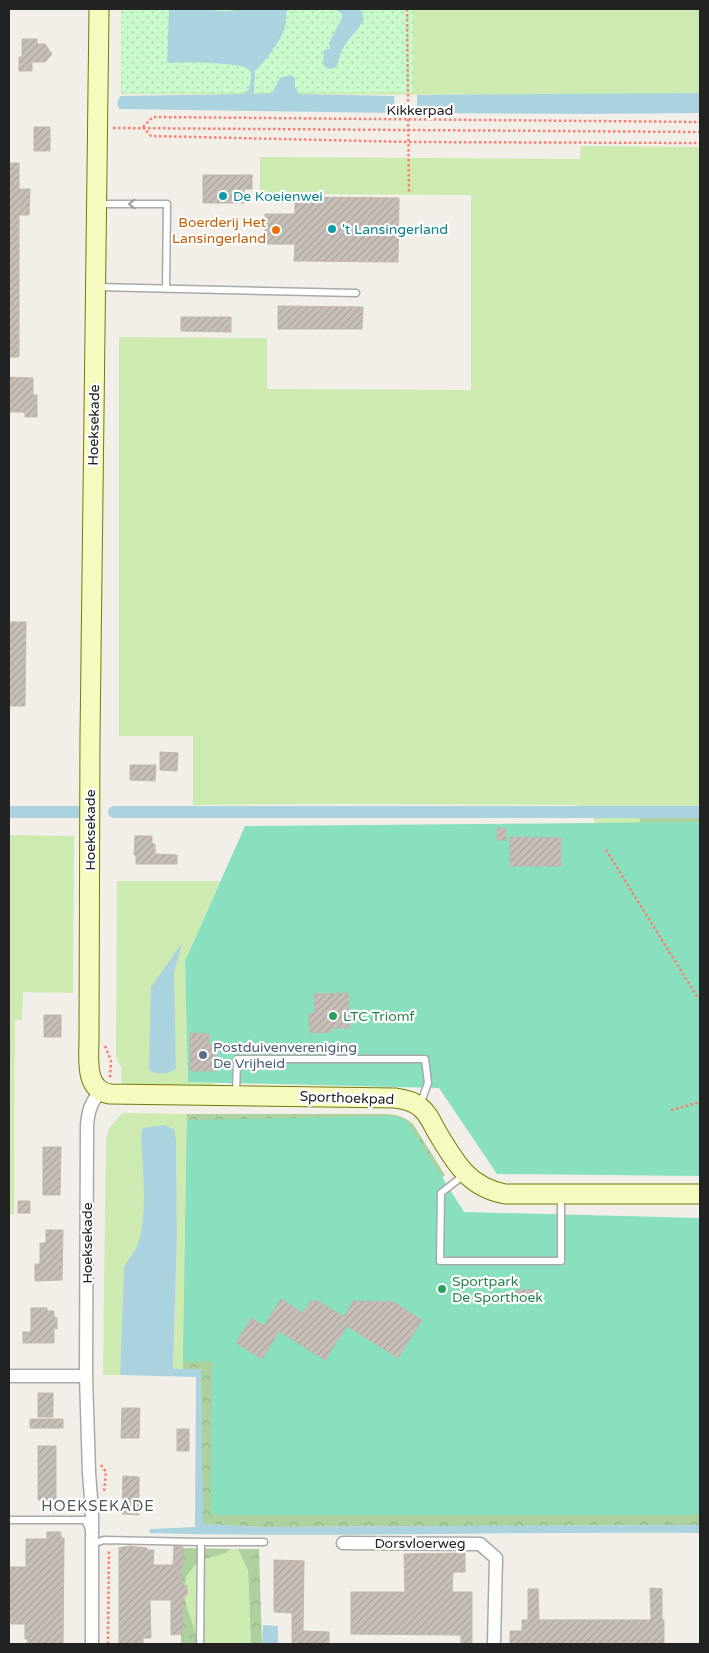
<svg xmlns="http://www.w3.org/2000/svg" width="709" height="1653" font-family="'Varela Round',sans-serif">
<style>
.grass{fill:#cdebb0}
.forest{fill:url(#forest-crowns)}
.park{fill:url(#park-dots)}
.pitch{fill:#88e0be}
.water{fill:#aad3df}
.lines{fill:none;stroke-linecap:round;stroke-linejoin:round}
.canal{stroke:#aad3df;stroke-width:12}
.building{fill:url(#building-hatch);stroke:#c4b6ab}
.lane-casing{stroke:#a9a9a9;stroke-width:9}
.street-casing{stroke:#a9a9a9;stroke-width:15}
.secondary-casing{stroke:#707d05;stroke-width:21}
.path{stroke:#fa8072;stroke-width:2.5;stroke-dasharray:2.5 2.5;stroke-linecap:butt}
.lane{stroke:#fff;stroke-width:6}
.street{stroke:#fff;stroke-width:12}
.secondary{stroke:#f7fabf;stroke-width:19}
.oneway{stroke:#9c9c9c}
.culture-dot{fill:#0f9aa8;stroke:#fff;stroke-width:2}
.food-dot{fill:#e8710a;stroke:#fff;stroke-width:2}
.leisure-dot{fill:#2e9e5b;stroke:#fff;stroke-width:2}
.service-dot{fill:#5c6f8a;stroke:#fff;stroke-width:2}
.labels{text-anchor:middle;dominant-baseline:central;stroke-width:4.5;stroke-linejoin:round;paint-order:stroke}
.street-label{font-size:14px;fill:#222;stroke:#fff}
.culture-label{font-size:14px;fill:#0d838f;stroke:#fff;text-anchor:start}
.food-label{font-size:14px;fill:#c56008;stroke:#fff;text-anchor:end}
.leisure-label{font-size:14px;fill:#27864d;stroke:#fff;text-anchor:start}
.service-label{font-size:14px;fill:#4e5e75;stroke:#fff;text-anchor:start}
.neighbourhood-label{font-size:15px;letter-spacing:1px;fill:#555;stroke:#fff}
</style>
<defs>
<pattern id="forest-crowns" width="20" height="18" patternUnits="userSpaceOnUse" patternTransform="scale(1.25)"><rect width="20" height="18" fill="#add19e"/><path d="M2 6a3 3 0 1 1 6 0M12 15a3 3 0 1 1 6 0" fill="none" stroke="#95b388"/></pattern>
<pattern id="park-dots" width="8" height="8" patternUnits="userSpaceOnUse" patternTransform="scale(1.25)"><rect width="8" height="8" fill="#c8facc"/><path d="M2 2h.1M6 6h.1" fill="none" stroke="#acd6af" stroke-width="1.8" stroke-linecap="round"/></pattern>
<pattern id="building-hatch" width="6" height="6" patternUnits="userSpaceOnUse" patternTransform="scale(1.25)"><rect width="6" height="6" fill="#c7bfb8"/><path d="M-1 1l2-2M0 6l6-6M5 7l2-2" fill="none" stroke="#aba49e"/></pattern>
</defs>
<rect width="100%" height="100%" fill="#f2efe9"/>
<path class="grass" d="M121,9H700V93L585,95L121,94Z
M581,146L700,147V818L640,817L638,835L601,833L592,817H577V805L341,804L193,805V736H119V337L267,338V389L471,390V195L260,194V157L580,159Z
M9,835L74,836L73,993L23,992L22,1020H15L14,1214H9Z
M117,881H220L185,961L188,1082L216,1083L211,1088L122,1089L121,1067L116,1057Z
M122,1113L187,1114L183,1369H173L177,1237L176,1140L141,1135C142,1165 149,1221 136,1248C133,1255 127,1260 124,1268L120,1375H103L106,1138L110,1127Z
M231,1549H238L248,1570L251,1644H197C196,1617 169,1589 196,1564C206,1555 222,1558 231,1549Z"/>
<path class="forest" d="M640,817L700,818V838L638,835Z
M187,1114H381C394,1114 403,1115 413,1124L445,1175L441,1179L389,1124L700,1511V1525L263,1527L202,1524L201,1369H183Z
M181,1548L231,1549C222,1558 206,1555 196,1564C169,1589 196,1617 197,1644H181Z
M238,1549H259L262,1644H251L248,1570Z"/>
<path class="park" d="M121,9H413V92L122,93Z"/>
<path class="pitch" d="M700,822V1176L497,1174L439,1088L188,1082L185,961L245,826Z
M393,1116L407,1121L464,1212L700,1218V1515H211L212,1361L183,1362L187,1120Z"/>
<path class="water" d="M169,9C181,9 195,7 206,9C218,11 227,13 238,9H291L287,11C285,16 287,22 285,27C283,37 264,64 255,70L254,94L272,93L280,78L290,75L295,78V87L299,94L394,96L396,113L119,109L117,103L120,96L243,94L249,89C250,84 253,74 249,70C243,62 180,62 167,63Z
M335,9H360L364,19C358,31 348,38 342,50C339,56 340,62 335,68L329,69L323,65L324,50L330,49L329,43L342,18V14Z
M700,93V113L590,114L417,113V95Z
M182,943L174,973L176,1069C166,1074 159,1076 149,1070L151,987Z
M163,1125L174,1129L176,1140L177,1237L173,1369H201L203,1524L263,1527L700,1525V1533C517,1531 333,1538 149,1533L150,1529L195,1527L196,1377L120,1375L124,1268C127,1260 133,1255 136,1248C149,1221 142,1165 141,1135L143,1128Z
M263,1625L278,1626V1644H262Z"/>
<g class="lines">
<path class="canal" d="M9,812H78
M114,812H700"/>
</g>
<path class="building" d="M22,39H37V44H45L52,54L45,62H32V71H19V57H22Z
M34,127H50V151H34Z
M9,163H19V189H30L29,215H19V357H9Z
M203,175H252V189H244V203H203Z
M295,197L399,198L398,262L294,261L295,244H265V214H295Z
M278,306L363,307L362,329H278Z
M181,317H231V332L181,331Z
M9,377L33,378V395H37V417H25V412H9Z
M9,622H26L25,706H9Z
M160,752L178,753L177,771L160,770Z
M130,765H156L155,781L130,780Z
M497,828L506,829V840H497Z
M135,836H152V844H155V854L177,855V864H136V855H134Z
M510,837L561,838V866H510Z
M348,993L350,1028H331V1032L310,1033L309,1014L315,1013L314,994Z
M44,1015H61V1037H44Z
M190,1033L209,1034V1045H216V1071H190Z
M43,1147H61L60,1195H43Z
M18,1201H30V1213H18Z
M46,1230H63L62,1280L35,1281V1264H40V1243H46Z
M516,1290H538V1301H516Z
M281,1299L303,1313L311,1300L315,1302L316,1300L344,1317L353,1301L393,1302L422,1320L398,1358L347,1326L325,1360L279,1331L262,1359L236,1343L251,1318L264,1326Z
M31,1308H47V1311H54V1317L57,1318V1329L54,1328V1343H23V1332H31Z
M38,1393H53V1417H38Z
M122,1408H140L139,1438H121Z
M30,1419H63V1428H30Z
M177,1429H189V1451H177Z
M38,1446H56V1500H38Z
M123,1476L139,1477V1515L122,1514Z
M47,1532H61V1538H64L63,1644L27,1643L28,1639H25V1624H11L12,1622H9V1567H26V1539H47Z
M129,1546L147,1548V1550H154L153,1565H181V1585L187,1586V1595L183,1596L182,1634L171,1635V1600H150L151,1638H143V1644H119V1548Z
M174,1546L183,1547V1565H173Z
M465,1553V1572H453L452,1592H472V1644H461V1635L351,1634V1592H405L404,1554Z
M274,1560L304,1561L303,1631L329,1632V1644L292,1643V1613L274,1612Z
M650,1588L662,1589V1620H664V1644H510V1631H522V1620H528V1589H538L539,1620H651Z"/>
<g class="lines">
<g class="lane-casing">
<path id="lane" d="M98,204H167L166,289
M97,287L356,293
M236,1095L237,1059H425L428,1083L420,1105
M464,1175L441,1193L440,1261H561V1196
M9,1520H85L89,1529
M92,1544L104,1540L201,1542H264
M200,1644L201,1542"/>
</g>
<g class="street-casing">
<path id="street" d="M9,1376H86
M343,1543L480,1544L496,1558L494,1644
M92,1644V1511L89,1473L86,1376L87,1126C88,1111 91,1102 101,1091"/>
</g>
<g class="secondary-casing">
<path id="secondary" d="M99,9L90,737L89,1039C89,1058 84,1090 110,1094L395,1098C403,1099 413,1101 420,1107C428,1113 432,1123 437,1132C455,1162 468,1187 505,1194H700"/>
</g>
<path class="path" d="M407,9L409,194
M143,127L153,117L700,122
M143,127L151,136L409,142L700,143
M113,128L700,132
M606,850L698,998H700
M105,1046L111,1061L110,1079
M671,1110L700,1102
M101,1465L106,1472L104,1493
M108,1644L109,1549"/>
<use href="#lane" class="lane"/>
<use href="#street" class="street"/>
<use href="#secondary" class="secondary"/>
</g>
<defs><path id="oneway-chevron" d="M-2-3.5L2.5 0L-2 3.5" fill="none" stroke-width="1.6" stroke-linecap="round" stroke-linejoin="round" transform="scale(1.25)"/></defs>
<use class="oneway" href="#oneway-chevron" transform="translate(132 204) rotate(-180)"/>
<g class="culture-dot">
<circle cx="223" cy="196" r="5"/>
<circle cx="332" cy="229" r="5"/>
</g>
<circle class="food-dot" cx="276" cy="230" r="5"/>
<g class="leisure-dot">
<circle cx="333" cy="1016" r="5"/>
<circle cx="442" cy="1289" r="5"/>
</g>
<circle class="service-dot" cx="203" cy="1055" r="5"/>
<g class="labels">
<g class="street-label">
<text x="420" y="110">Kikkerpad</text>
<text transform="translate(94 425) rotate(-89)">Hoeksekade</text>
<text transform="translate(90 830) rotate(-90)">Hoeksekade</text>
<text transform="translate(347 1098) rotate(2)">Sporthoekpad</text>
<text transform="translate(87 1243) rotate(-90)">Hoeksekade</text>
<text x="420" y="1543">Dorsvloerweg</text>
</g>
<g class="culture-label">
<text x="233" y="196">De Koeienwei</text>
<text x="342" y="229">'t Lansingerland</text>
</g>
<g class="food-label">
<text x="266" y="222">Boerderij Het<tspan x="266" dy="16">Lansingerland</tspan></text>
</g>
<g class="leisure-label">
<text x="343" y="1016">LTC Triomf</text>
<text x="452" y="1281">Sportpark<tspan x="452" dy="16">De Sporthoek</tspan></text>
</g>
<g class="service-label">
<text x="213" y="1047">Postduivenvereniging<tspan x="213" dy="16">De Vrijheid</tspan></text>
</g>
<g class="neighbourhood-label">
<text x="98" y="1506">HOEKSEKADE</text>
</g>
</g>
<rect width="709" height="1653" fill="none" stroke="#222222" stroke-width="20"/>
</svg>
